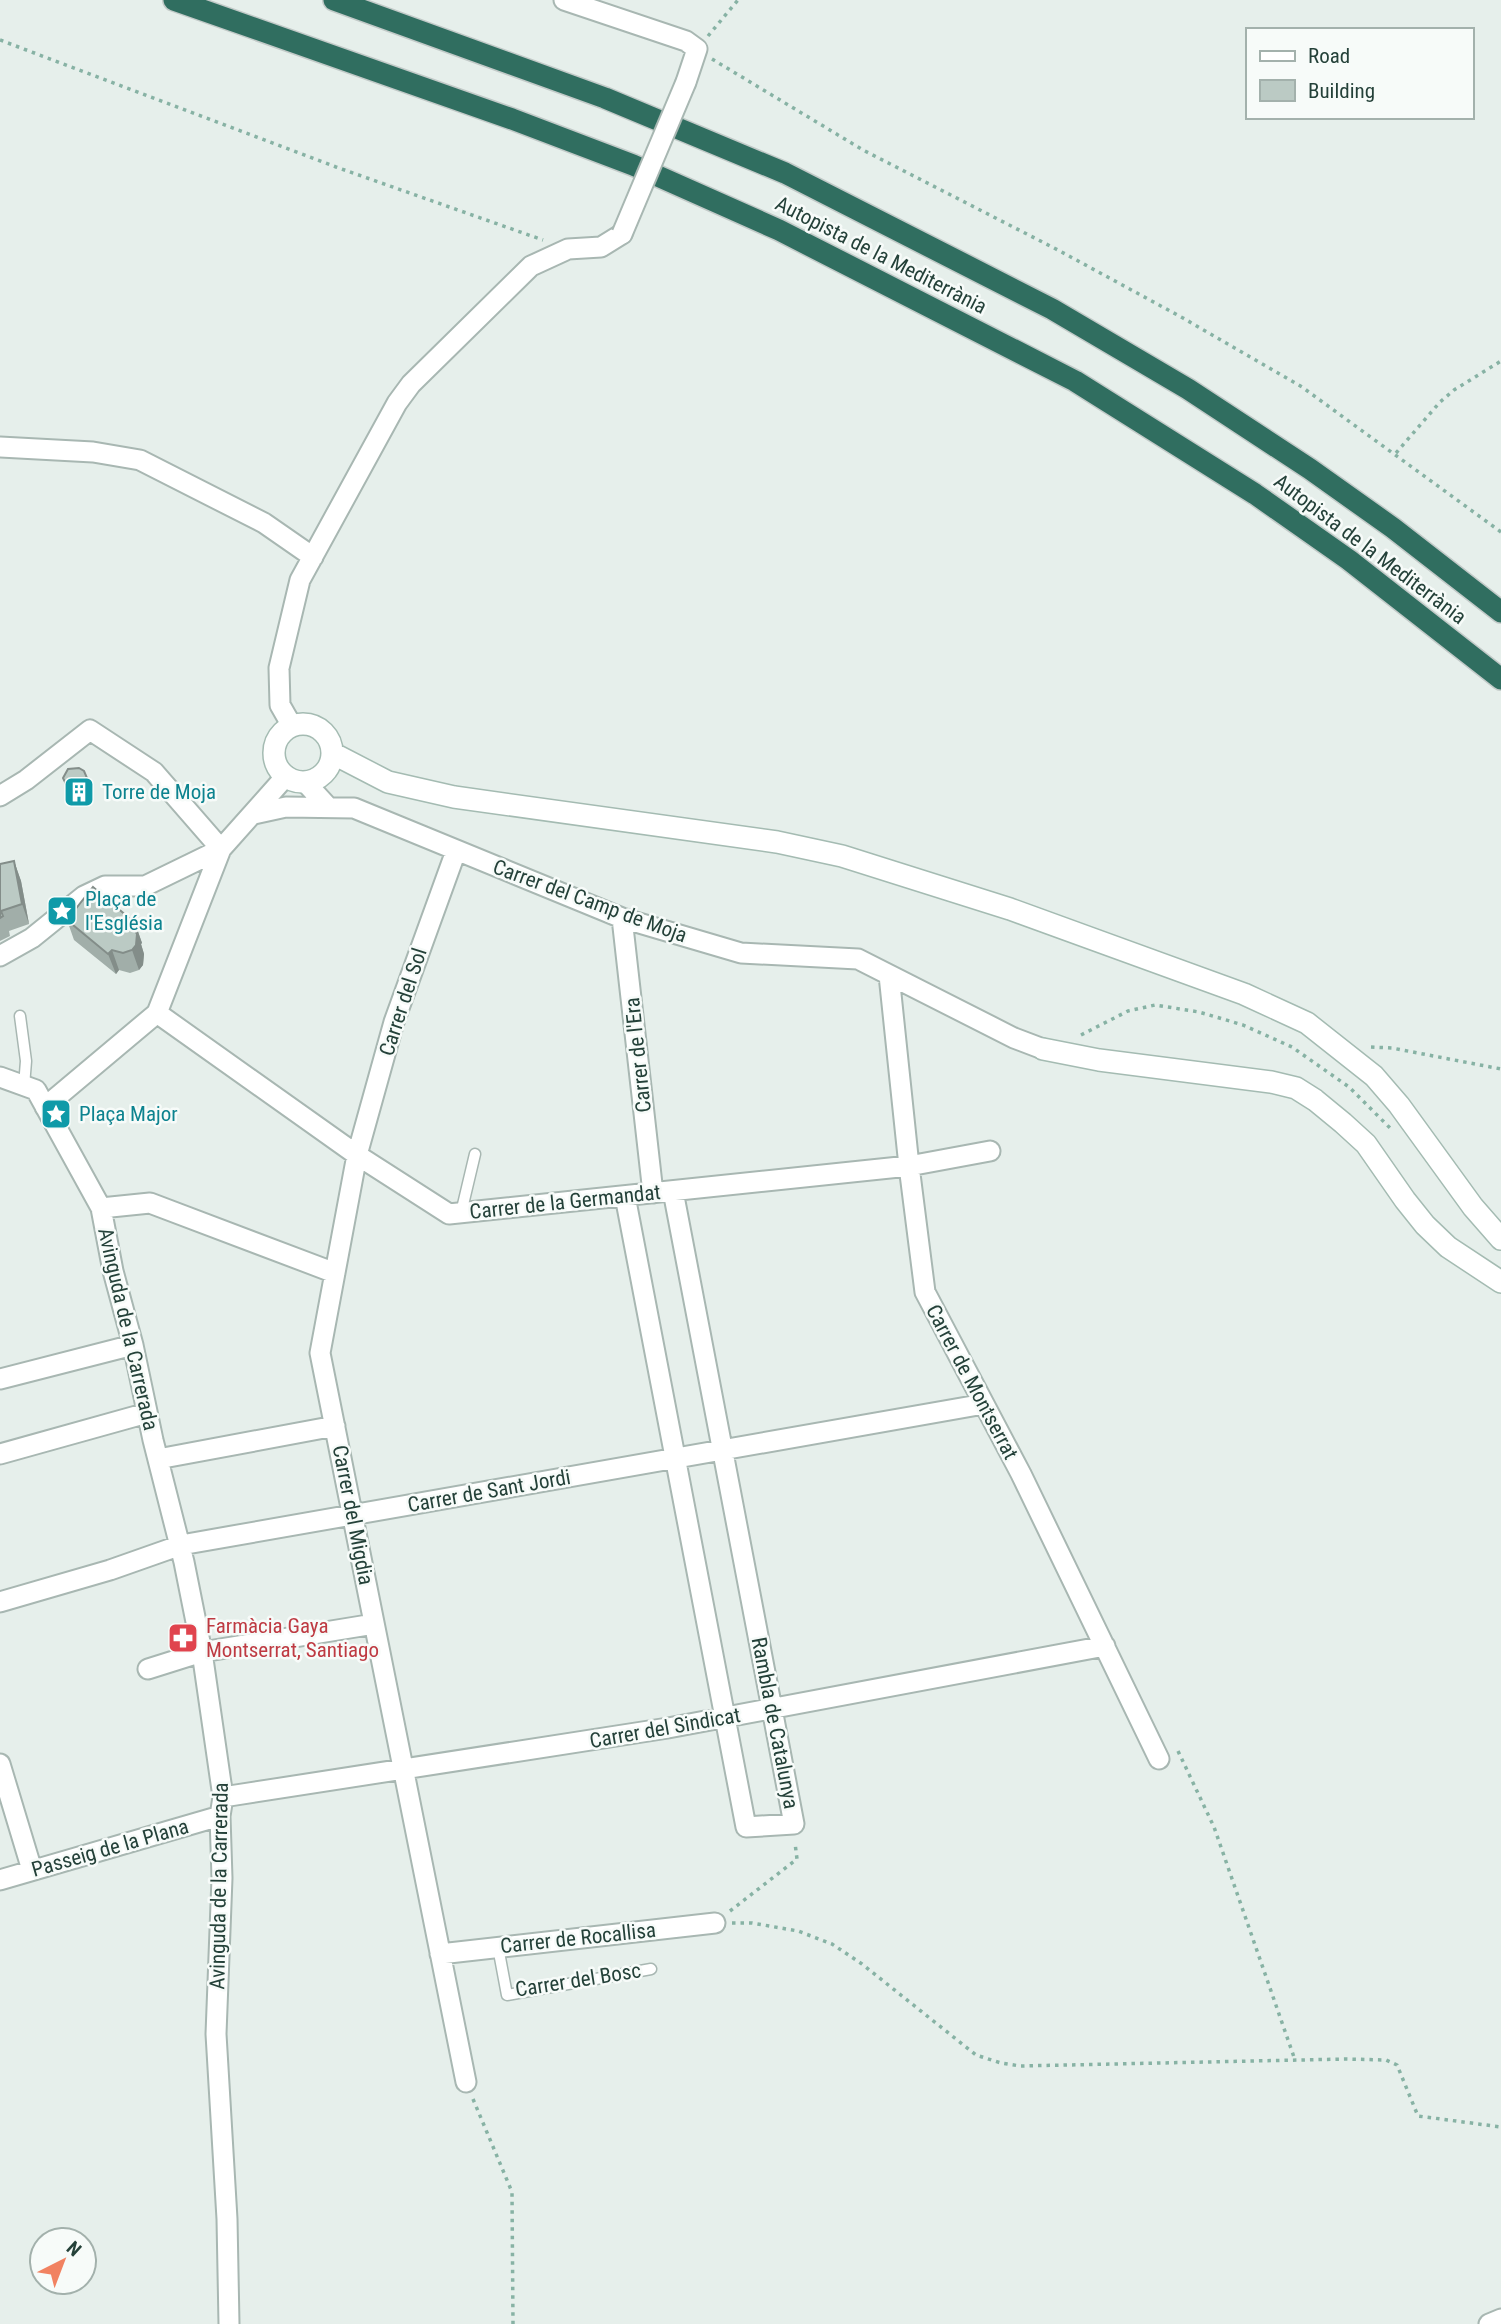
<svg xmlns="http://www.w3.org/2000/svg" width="1501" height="2324" font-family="'Roboto Condensed',sans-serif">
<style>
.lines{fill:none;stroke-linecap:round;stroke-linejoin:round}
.lane-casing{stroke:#a8b7b2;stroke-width:13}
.street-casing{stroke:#a8b7b2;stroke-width:23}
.secondary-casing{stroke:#a4bbb2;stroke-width:24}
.highway-casing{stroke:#c2cac8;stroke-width:24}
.path{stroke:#87b2a4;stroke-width:3.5;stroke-dasharray:3.5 5;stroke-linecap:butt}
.lane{stroke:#fff;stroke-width:10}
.street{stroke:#fff;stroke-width:19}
.secondary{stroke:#fff;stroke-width:21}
.highway{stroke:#306e60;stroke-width:21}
.street-bridge-casing{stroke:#a8b7b2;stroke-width:23;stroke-linecap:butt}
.street-bridge{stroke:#fff;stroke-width:19}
.wall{fill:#a1aea9}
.shaded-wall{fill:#838d89}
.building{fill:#bbcac4;stroke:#838d89;stroke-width:2}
.labels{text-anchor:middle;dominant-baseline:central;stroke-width:5;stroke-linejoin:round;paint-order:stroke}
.street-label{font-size:21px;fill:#244139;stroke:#f7fbf9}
.culture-label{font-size:21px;fill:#0d838f;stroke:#f7fbf9;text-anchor:start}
.health-label{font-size:21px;fill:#be3a42;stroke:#f7fbf9;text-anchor:start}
</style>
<rect width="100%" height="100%" fill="#e6efeb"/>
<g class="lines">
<g class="lane-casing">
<path id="lane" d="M20,1016L26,1061L24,1086
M461,1213L475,1154
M498,1947L507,1995L651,1969"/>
</g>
<g class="street-casing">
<path id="street" d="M564,0L686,41L697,49L686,82
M0,447L93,452L140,460L264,523L313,557
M292,726L280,705L279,668L300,580L397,403L411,384L531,266L568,249L601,247L622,234
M305,782L328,807
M0,796L26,780L90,730L154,772L221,849
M254,814L286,807L354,808L622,918L741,953L858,959L1014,1038L1043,1049
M456,851L394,1022L357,1155L320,1353L466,2082
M622,918L653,1193
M0,956L32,938L84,896L105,886H145L221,849
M889,975L909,1166L925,1292L1021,1474L1159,1759
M157,1013L357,1155L449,1214L909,1166L990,1151
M0,1077L36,1090L101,1208L113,1271L133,1345L153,1440L184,1562L202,1652L223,1797L220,1816L222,1878L216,2034L227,2219L229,2324
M45,1107L157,1013L221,849L286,776
M625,1196L746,1827L794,1824L673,1191
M101,1208L150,1203L335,1273
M0,1379L133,1345
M0,1454L147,1413
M158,1459L335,1426
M0,1602L110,1570L181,1545L984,1404
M148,1669L202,1652L374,1624
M0,1764L32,1870
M223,1797L668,1728L1105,1646
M0,1880L220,1816
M440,1954L715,1923
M1489,2324L1501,2319"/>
</g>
<g class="secondary-casing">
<path id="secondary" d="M274 753a29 29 0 1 1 58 0a29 29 0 1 1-58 0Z
M332,753L388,782L454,797L777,842L842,856L1010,909L1244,994L1307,1023L1374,1076L1399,1105L1473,1207L1501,1239
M1043,1049L1099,1060L1271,1082L1296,1088L1315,1100L1343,1123L1366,1144L1405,1200L1425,1225L1448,1247L1501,1282"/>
</g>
<g class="highway-casing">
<path id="highway" d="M174,0L512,119L633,165L779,230L1075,381L1255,494L1349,560L1501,679
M334,0L605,98L785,173L1052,309L1188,389L1310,469L1393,528L1501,612"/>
</g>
<path class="path" d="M708,36L738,0
M0,40L336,167L543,240
M712,59L863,150L1058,250L1183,318L1302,387L1501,532
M1396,453L1440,402L1454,390L1501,361
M1081,1035L1128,1011L1155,1005L1199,1012L1243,1025L1292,1047L1349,1087L1390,1128
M1371,1047L1392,1048L1501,1069
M1178,1751L1214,1827L1295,2060
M730,1911L797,1859L795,1843
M732,1923H752L798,1931L832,1944L862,1964L976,2055L1001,2063L1020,2066L1346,2059L1386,2060L1397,2065L1418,2116L1501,2127
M473,2099L512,2192L513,2324"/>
<use href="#lane" class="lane"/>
<use href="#street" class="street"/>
<use href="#secondary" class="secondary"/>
<use href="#highway" class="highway"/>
<g class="street-bridge-casing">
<path id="street-bridge" d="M622,234L686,82"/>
</g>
<use href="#street-bridge" class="street-bridge"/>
</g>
<path class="wall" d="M63,778L90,788L89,795L83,803L73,800L66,789Z
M14,861L21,881L29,924L9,931L10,936L0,941V864Z
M67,920L135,923L142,943L141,944L144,954L143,965L139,970L130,973L119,970L116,974L74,940Z"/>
<path class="shaded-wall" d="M87,778L90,788L89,795L83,803L79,793Z
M14,861L21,881L29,924L22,904Z
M135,923L142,943L141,944L144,954L143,965L139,970L132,950V926Z
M112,950L119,970L116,974L108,954Z"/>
<path class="building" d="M79,768L84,771L87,778L85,784L79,793L69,790L63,778L68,769Z
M14,861L22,904L1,911L3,916L0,918V864Z
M93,887L135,923L132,926L137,934L136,945L132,950L123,953L112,950L108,954L67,920Z"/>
<defs>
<g id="building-square" transform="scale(1.575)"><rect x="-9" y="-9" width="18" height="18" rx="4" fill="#0f9aa8" stroke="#f7fbf9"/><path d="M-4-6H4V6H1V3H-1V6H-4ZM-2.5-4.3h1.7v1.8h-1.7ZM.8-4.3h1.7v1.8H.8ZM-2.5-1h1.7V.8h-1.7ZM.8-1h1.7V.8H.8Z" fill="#fff"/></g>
<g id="sight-square" transform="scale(1.575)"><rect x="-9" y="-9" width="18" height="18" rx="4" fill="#0f9aa8" stroke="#f7fbf9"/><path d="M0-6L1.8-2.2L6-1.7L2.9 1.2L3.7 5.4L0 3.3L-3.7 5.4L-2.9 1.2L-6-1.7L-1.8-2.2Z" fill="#fff"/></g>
<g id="pharmacy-square" transform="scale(1.575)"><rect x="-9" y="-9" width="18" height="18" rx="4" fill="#e0444e" stroke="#f7fbf9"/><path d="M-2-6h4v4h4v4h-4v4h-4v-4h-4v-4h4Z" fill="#fff"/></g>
</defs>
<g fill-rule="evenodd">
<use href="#building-square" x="79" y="792"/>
<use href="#sight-square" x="62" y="911"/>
<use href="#sight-square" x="56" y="1114"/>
<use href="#pharmacy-square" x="183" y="1638"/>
</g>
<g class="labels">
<g class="street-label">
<text transform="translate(881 255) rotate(27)">Autopista de la Mediterrània</text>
<text transform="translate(1370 549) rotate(37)">Autopista de la Mediterrània</text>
<text transform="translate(590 901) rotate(20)">Carrer del Camp de Moja</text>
<text transform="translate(403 1002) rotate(-72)">Carrer del Sol</text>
<text transform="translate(638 1055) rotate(-96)">Carrer de l'Era</text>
<text transform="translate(565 1202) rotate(-6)">Carrer de la Germandat</text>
<text transform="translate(128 1329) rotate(77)">Avinguda de la Carrerada</text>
<text transform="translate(972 1382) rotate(62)">Carrer de Montserrat</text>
<text transform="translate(489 1491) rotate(-10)">Carrer de Sant Jordi</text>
<text transform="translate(353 1515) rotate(79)">Carrer del Migdia</text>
<text transform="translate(775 1723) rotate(79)">Rambla de Catalunya</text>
<text transform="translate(665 1728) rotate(-10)">Carrer del Sindicat</text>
<text transform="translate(110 1848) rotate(-16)">Passeig de la Plana</text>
<text transform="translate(219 1886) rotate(-89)">Avinguda de la Carrerada</text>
<text transform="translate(578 1938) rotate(-6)">Carrer de Rocallisa</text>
<text transform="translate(578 1980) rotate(-9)">Carrer del Bosc</text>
</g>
<g class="culture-label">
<text x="102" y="792">Torre de Moja</text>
<text x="85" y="899">Plaça de<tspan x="85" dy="24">l'Església</tspan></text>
<text x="79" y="1114">Plaça Major</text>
</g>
<g class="health-label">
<text x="206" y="1626">Farmàcia Gaya<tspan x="206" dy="24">Montserrat, Santiago</tspan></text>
</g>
</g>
<rect x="1246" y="28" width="228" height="91" fill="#f7fbf9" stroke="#a3b1ac" stroke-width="2"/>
<rect x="1260" y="51" width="35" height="10" fill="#ffffff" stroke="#a3b1ac" stroke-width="2"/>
<text x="1308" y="63" font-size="21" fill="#244139">Road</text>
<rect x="1260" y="80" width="35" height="21" fill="#bbcac4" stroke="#a3b1ac" stroke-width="2"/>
<text x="1308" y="98" font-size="21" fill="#244139">Building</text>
<g transform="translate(63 2261) rotate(42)"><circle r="33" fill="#f7fbf9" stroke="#a3b1ac" stroke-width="2"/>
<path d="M0-5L12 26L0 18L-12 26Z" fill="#f18261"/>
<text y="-10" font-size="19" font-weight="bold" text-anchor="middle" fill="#244139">N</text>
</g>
</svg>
